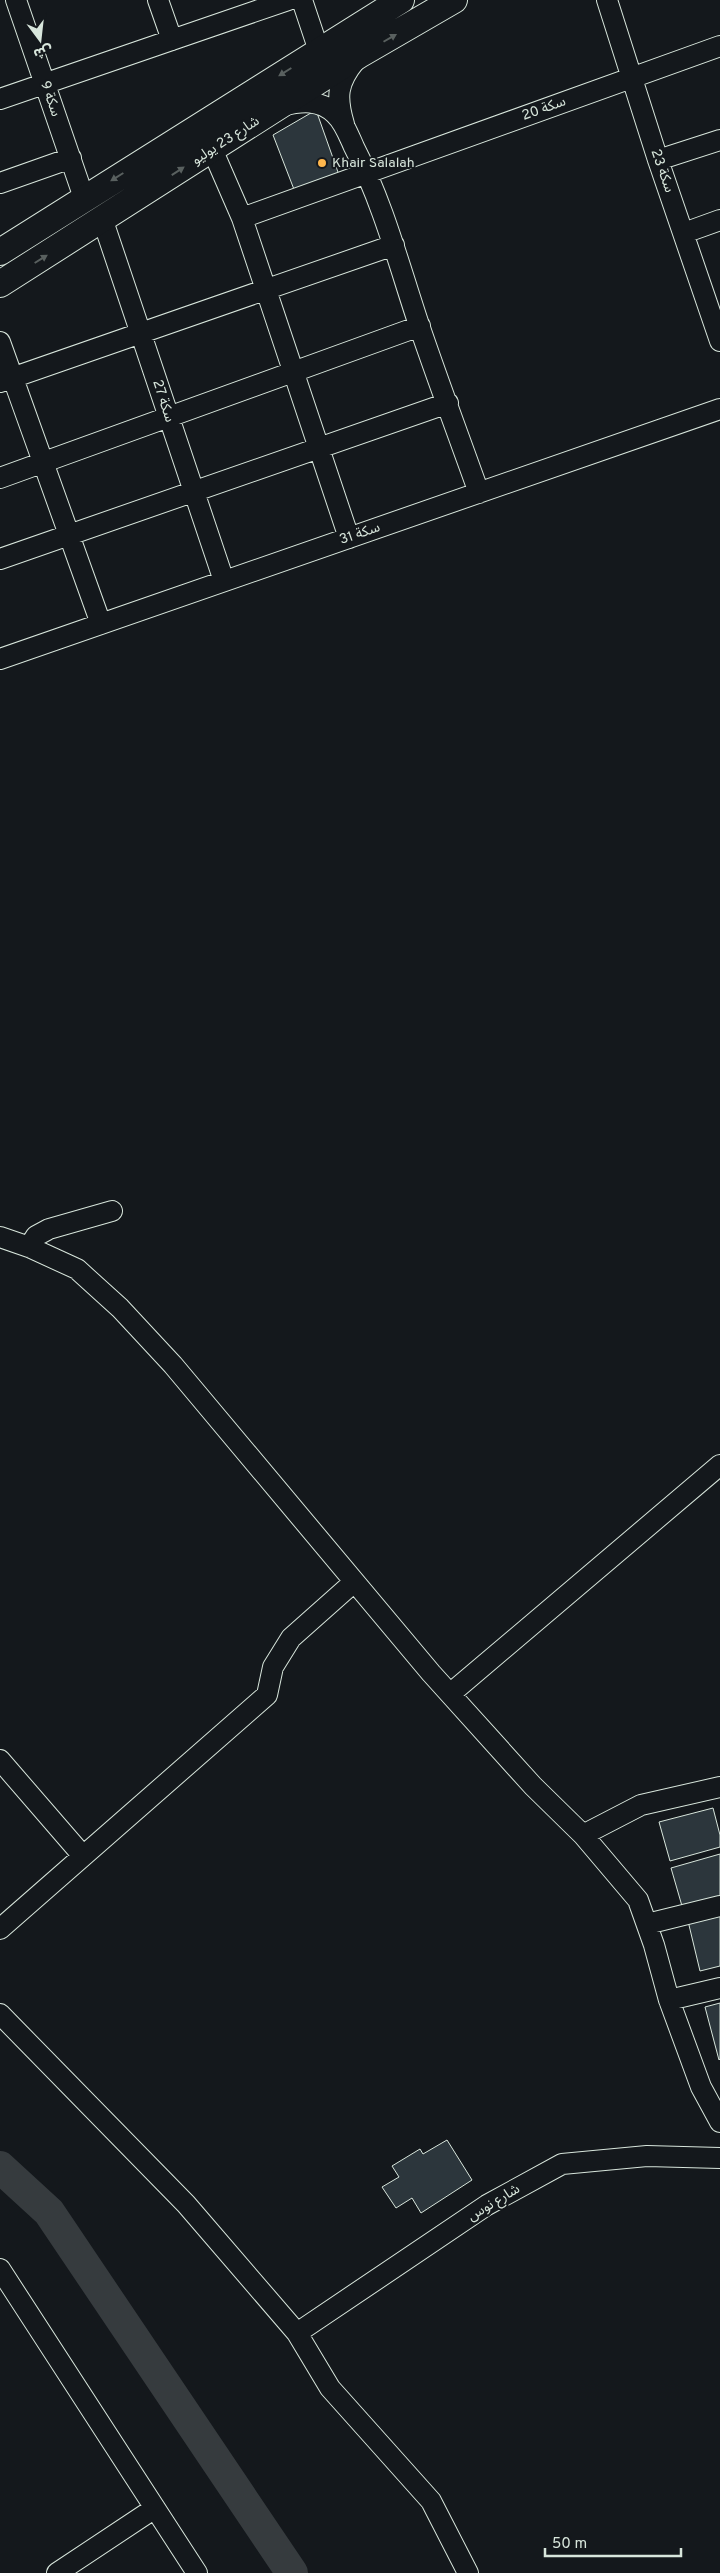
<svg xmlns="http://www.w3.org/2000/svg" width="720" height="2573" font-family="Overpass,'Noto Sans Arabic',sans-serif">
<style>
.lines{fill:none;stroke-linecap:round;stroke-linejoin:round}
.river{stroke:#363b3e;stroke-width:32}
.building{fill:#2c363c;stroke:#d8e6dc}
.minor-casing{stroke:#d8e6dc;stroke-width:22}
.major-casing{stroke:#d8e6dc;stroke-width:28}
.minor{stroke:#14181c;stroke-width:20}
.major{stroke:#14181c;stroke-width:26}
.oneway{fill:#59605f}
.poi-dot{fill:#ffb74d;stroke:#14181c;stroke-width:2}
.labels{text-anchor:middle;dominant-baseline:central;stroke-width:4;stroke-linejoin:round;paint-order:stroke}
.street-label{font-size:14px;fill:#d8e6dc;stroke:#14181c}
.poi-label{font-size:14px;fill:#d8e6dc;stroke:#14181c;text-anchor:start}
</style>
<rect width="100%" height="100%" fill="#14181c"/>
<g class="lines">
<path class="river" d="M0,2167L49,2212L292,2573"/>
</g>
<path class="building" d="M316,110L339,175L295,192L273,135Z
M713,1808L720,1835V1847L670,1861L659,1822Z
M720,1854V1896L682,1906L671,1868Z
M720,1913V1966L700,1971L688,1921Z
M720,2003V2059L719,2060L705,2007Z
M447,2140L472,2180L421,2213L412,2198L396,2208L382,2187L399,2177L392,2166L420,2149L423,2154Z"/>
<g class="lines">
<g class="minor-casing">
<path id="minor" d="M16,0L84,198
M158,0L172,40
M302,0L319,51
M607,0L658,160L720,341
M0,99L288,0
M282,106C301,101 320,99 335,114C344,122 349,136 354,147C383,203 399,265 419,325C438,381 459,437 479,493
M344,124C336,97 337,83 355,61
M212,149L242,218L349,538
M658,160L720,140
M0,183L71,158
M242,218L720,46
M103,221L224,581
M684,233L720,220
M0,342L101,624
M0,382L394,245
M0,478L420,326
M0,559L448,403
M0,659L720,409
M0,1237L29,1247L77,1269L120,1308L173,1365L431,1673L533,1786L583,1835L638,1900L654,1945L669,2000L701,2087L720,2122
M29,1247L36,1236L49,1229L112,1211
M450,1694L720,1465
M0,1760L83,1856
M583,1835L641,1805L720,1787
M647,1924L720,1906
M0,1929L267,1695L273,1667L291,1638L354,1582
M669,2000L720,1988
M0,2014L186,2204L297,2333L330,2388L431,2501L468,2573
M0,2269L197,2573
M297,2333L487,2205L562,2164L647,2156L720,2158
M57,2573L155,2508"/>
</g>
<g class="major-casing">
<path id="major" d="M0,252L401,0
M0,284L359,55L454,0"/>
</g>
<use href="#minor" class="minor"/>
<use href="#major" class="major"/>
</g>
<defs><path id="oneway-solid" d="M-6-.8H1V-3.2L6.5 0L1 3.2V.8H-6Z" transform="scale(1.25)"/></defs>
<g class="oneway">
<use href="#oneway-solid" transform="translate(390 38) rotate(-30)"/>
<use href="#oneway-solid" transform="translate(285 72) rotate(148)"/>
<use href="#oneway-solid" transform="translate(178 171) rotate(-33)"/>
<use href="#oneway-solid" transform="translate(117 177) rotate(148)"/>
<use href="#oneway-solid" transform="translate(41 259) rotate(-32)"/>
</g>
<circle class="poi-dot" cx="322" cy="163" r="5"/>
<g class="labels">
<g class="street-label">
<text transform="translate(50 99) rotate(71)">سكة 9</text>
<text transform="translate(544 109) rotate(-20)">سكة 20</text>
<text transform="translate(226 141) rotate(-33)">شارع 23 يوليو</text>
<text transform="translate(662 171) rotate(71)">سكة 23</text>
<text transform="translate(163 401) rotate(72)">سكة 27</text>
<text transform="translate(360 534) rotate(-19)">سكة 31</text>
<text transform="translate(494 2203) rotate(-31)">شارع نوس</text>
</g>
<g class="poi-label">
<text x="332" y="163">Khair Salalah</text>
</g>
</g>
<g transform="translate(40 40) rotate(165)" stroke="#14181c" stroke-width="4" paint-order="stroke">
<path d="M0-4L9 19L0 12L-9 19Z" fill="#d8e6dc"/>
<text y="-8" font-size="14" font-weight="bold" text-anchor="middle" fill="#d8e6dc">ش</text>
</g>
<path d="M545 2548v8h136v-8" fill="none" stroke="#d8e6dc" stroke-width="2.5"/>
<text x="552" y="2548" font-size="15" fill="#d8e6dc" stroke="#14181c" stroke-width="4" paint-order="stroke">50 m</text>
</svg>
